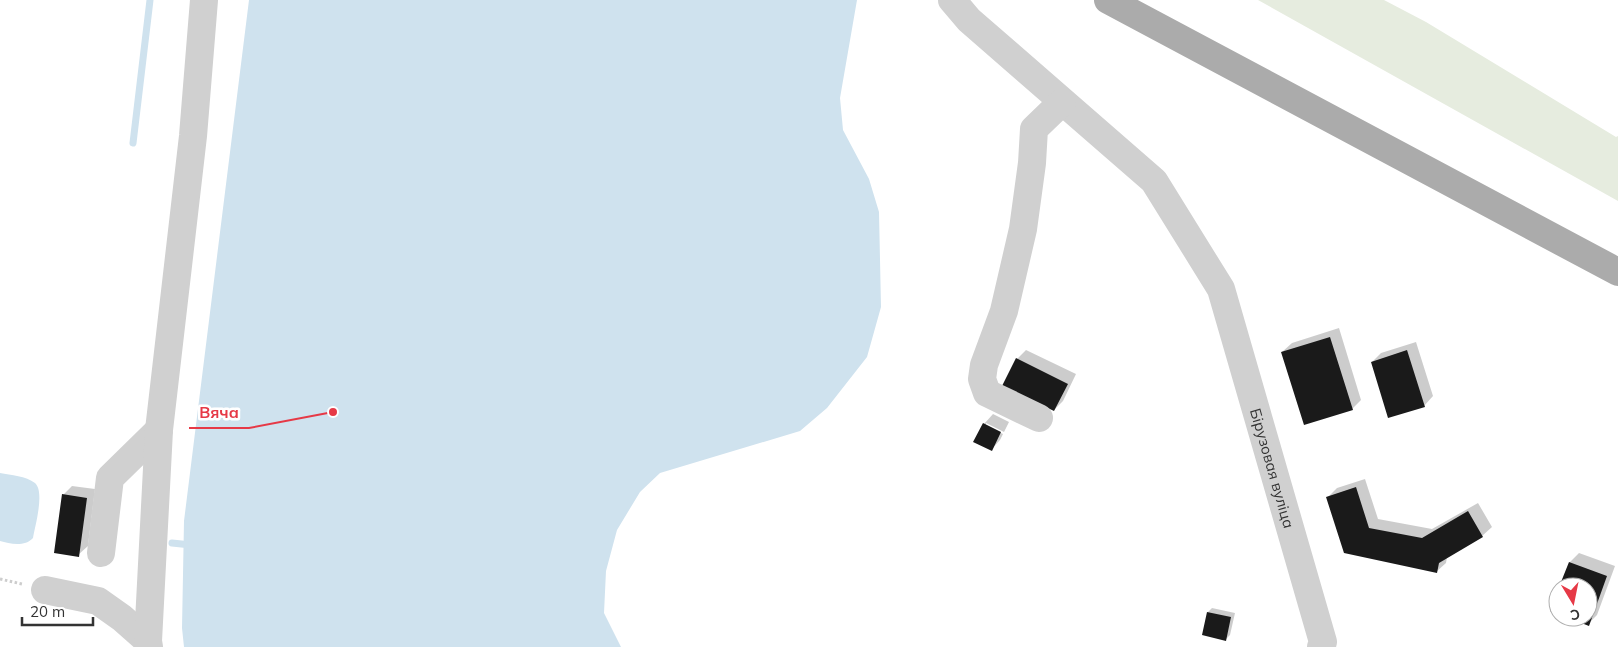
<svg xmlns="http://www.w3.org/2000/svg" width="1618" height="647" font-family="Mulish,sans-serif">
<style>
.green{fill:#e6ecdf}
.water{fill:#cfe2ee}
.shadow{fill:#0003}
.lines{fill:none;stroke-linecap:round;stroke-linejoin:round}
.stream{stroke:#cfe2ee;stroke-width:7}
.building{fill:#1a1a1a}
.path{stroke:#cdcdcd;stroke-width:3;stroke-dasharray:2.5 2.5;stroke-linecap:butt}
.minor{stroke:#d0d0d0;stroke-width:28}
.major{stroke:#ababab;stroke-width:28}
.labels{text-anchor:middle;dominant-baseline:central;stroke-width:5;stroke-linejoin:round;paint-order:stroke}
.street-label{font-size:15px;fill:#333;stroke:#fff}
.leader{fill:none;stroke:#e63946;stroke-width:2}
.callout-dot{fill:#e63946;stroke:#fff;stroke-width:2}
.callout-label{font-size:16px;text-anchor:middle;font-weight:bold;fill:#e63946;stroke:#fff;stroke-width:5;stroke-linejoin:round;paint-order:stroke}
</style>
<rect width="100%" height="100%" fill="#fff"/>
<path class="green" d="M1258,0H1384L1426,22L1616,137L1618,136V201Z"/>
<path class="water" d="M249,0H857L840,98L843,130L869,179L879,212L881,307L867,357L827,408L800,431L660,473L640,492L617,530L606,571L604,613L621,647H184L182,628L184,521Z
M0,473C11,475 26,476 35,483C45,492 35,526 33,538C25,547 10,544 0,541Z"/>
<path class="shadow" d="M1339,328L1361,400L1352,409L1282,352L1292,343Z
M1416,342L1433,396L1424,406L1372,362L1381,353Z
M1026,350L1076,374L1063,401L1054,410L1017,359Z
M993,414L1009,422L1004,432L986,423V426L1003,434L1000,440L991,450L984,424Z
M1365,479L1378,519L1432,529L1478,503L1492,527L1482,536L1447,557L1446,563L1436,572L1345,552L1328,497L1337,488Z
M72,486L95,489L88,546L78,555L63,495Z
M1579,553L1615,566L1597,615L1588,624L1569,617H1588V587H1560L1570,562Z
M1212,608L1235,613L1230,635L1225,640L1208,612Z"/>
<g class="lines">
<path class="stream" d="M133,143L150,0
M172,543L191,545"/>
</g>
<path class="building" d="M1330,337L1353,410L1304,425L1281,352Z
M1407,350L1425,407L1388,418L1371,362Z
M1016,358L1068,384L1054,411L1002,386Z
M983,423L1001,432L992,451L973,442Z
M1356,487L1369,528L1422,538L1468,511L1483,537L1439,563L1437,573L1344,553L1326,497Z
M62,494L87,498L79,557L54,553Z
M1569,562L1607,576L1589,626L1566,617H1588V587H1559Z
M1558,590V614L1550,611Z
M1207,612L1231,617L1226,641L1202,635Z"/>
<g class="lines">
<path class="path" d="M0,579L22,584"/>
<g class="minor">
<path id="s1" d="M952,0L969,20L1154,181L1221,289L1323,642L1321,647"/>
<path d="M1039,418L987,393L982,379L984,365L1004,311L1023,229L1032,163L1034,129L1062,102"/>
<path d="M101,553L110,478L159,430"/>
<path d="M45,590L98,601L122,618L148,641"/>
<path d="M149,647L148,641L159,430L193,136L204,0"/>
</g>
<path class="major" d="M1108,0L1618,272"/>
</g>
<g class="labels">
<g class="street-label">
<text stroke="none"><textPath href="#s1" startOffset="585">Бірузовая вуліца</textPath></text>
</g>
</g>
<path class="leader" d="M333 412L249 428H189"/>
<circle class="callout-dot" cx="333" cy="412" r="5"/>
<g class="callout-label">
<text x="219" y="418">Вяча</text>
</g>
<g transform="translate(1573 602) rotate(170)"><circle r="24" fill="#ffffff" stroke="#adadad"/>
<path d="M0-4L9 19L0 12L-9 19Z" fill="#e63946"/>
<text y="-8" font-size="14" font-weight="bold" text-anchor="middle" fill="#333333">С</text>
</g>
<path d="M22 617v8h71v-8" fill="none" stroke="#333333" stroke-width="2.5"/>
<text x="30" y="617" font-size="15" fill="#333333" stroke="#ffffff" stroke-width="4" paint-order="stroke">20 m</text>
</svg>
